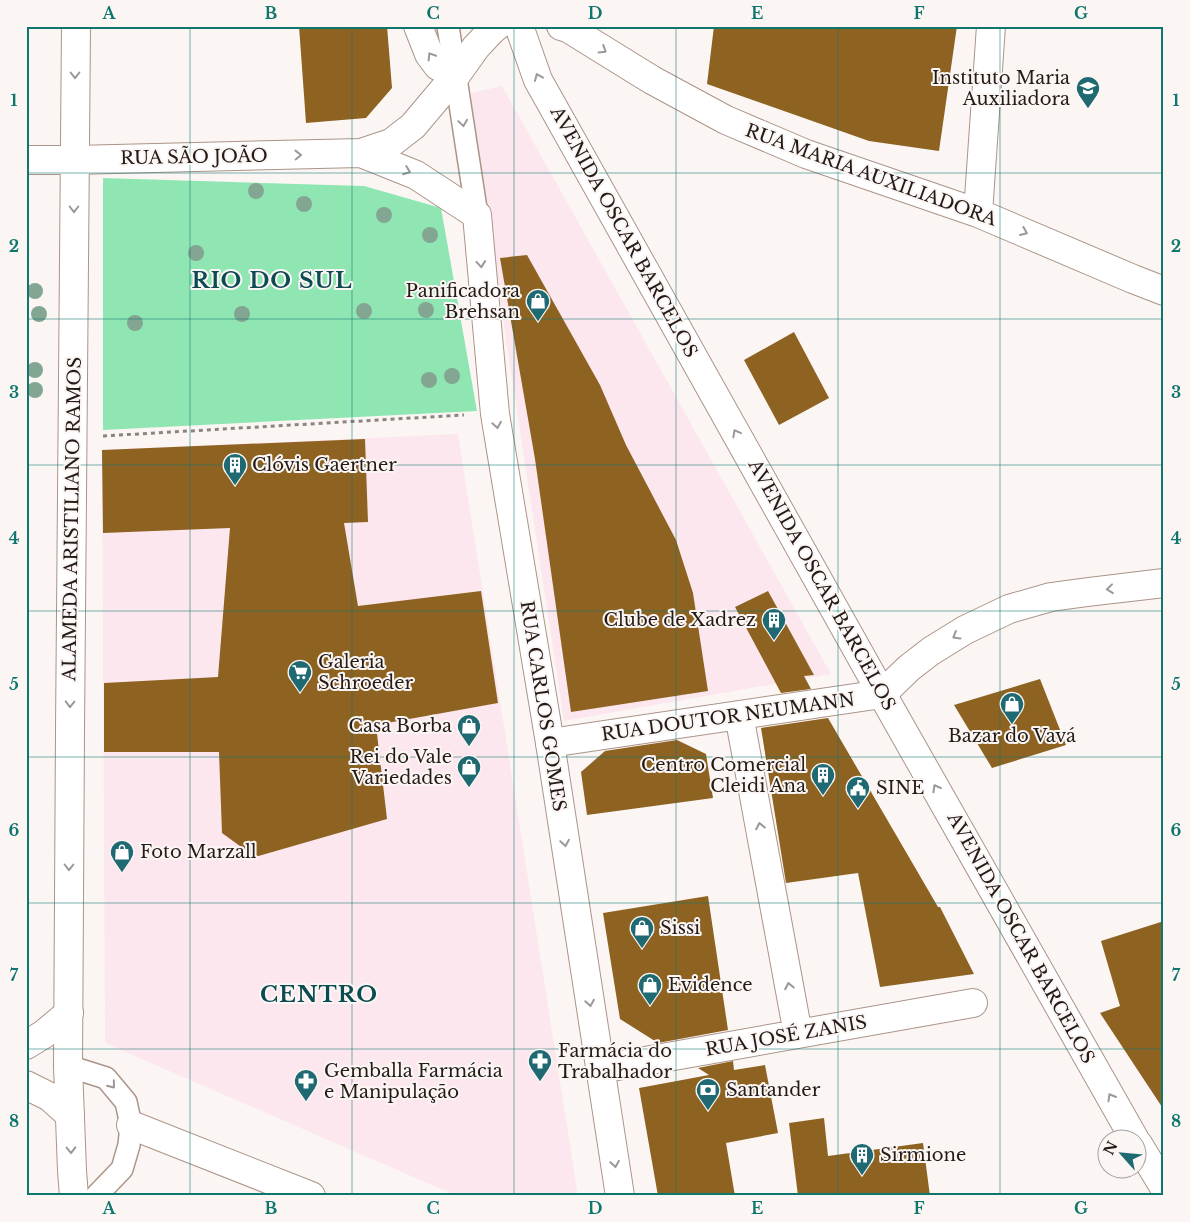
<svg xmlns="http://www.w3.org/2000/svg" width="1190" height="1222" font-family="'Libre Baskerville',serif">
<style>
.commercial{fill:#fce7ee}
.green{fill:#8fe6b2}
.building{fill:#8e6322}
.lines{fill:none;stroke-linecap:round;stroke-linejoin:round}
.service-casing{stroke:#ab9488;stroke-width:24}
.pedestrian-casing{stroke:#ab9488;stroke-width:30}
.minor-casing{stroke:#ab9488;stroke-width:30}
.tertiary-casing{stroke:#ab9488;stroke-width:30}
.secondary-casing{stroke:#ab9488;stroke-width:30}
.path{stroke:#8b8481;stroke-width:3;stroke-dasharray:4 4;stroke-linecap:butt}
.service{stroke:#fff;stroke-width:21}
.pedestrian{stroke:#fff;stroke-width:28}
.minor{stroke:#fff;stroke-width:28}
.tertiary{stroke:#fff;stroke-width:28}
.secondary{stroke:#fff;stroke-width:28}
.tree{fill:#83a692}
.oneway{stroke:#9c9897}
.grid{fill:none;stroke:#0f766e;stroke-width:1;stroke-opacity:0.55}
.labels{text-anchor:middle;dominant-baseline:central;stroke-width:4;stroke-linejoin:round;paint-order:stroke}
.poi-label{font-size:18px;fill:#241b17;stroke:#fbf6f4;text-anchor:start}
.street-label{font-size:18px;fill:#241b17;stroke:#fbf6f4}
.district-label{font-size:22px;font-weight:bold;letter-spacing:1px;fill:#0d4b52;stroke:#fbf6f4}
.neatline{fill:none;stroke:#0f766e;stroke-width:2}
.grid-label{font-size:16px;text-anchor:middle;font-weight:bold;fill:#0f766e}
</style>
<rect width="100%" height="100%" fill="#fbf6f4"/>
<path class="commercial" d="M502,86L831,674L564,721L486,207L471,93Z
M458,434L578,1196H457L105,1043L102,450Z"/>
<path class="green" d="M103,178L364,186L441,208L477,411L103,430Z"/>
<path class="building" d="M299,26H387L392,88L366,118L306,123Z
M714,26H957L939,151L869,141L707,84Z
M527,255L600,385L626,445L676,540L693,593L708,691L571,712L535,459L500,258Z
M794,332L829,398L779,425L744,360Z
M365,439L368,522L344,523L358,606L481,591L498,703L376,725L387,819L255,857L222,833L219,752H104V683L218,677L230,528L103,533L102,450Z
M768,591L814,675L804,676L811,689L781,693L735,607Z
M1040,679L1066,745L992,768L954,705Z
M828,718L938,907H940L974,974L880,987L858,873L786,883L761,728Z
M677,740L706,754L713,798L587,815L581,772L605,751Z
M708,896L728,1030L658,1043L620,1019L603,913Z
M1164,921V1110L1100,1013L1120,1006L1101,941Z
M733,1061L734,1070L765,1065L778,1133L726,1143L735,1196H658L639,1088L709,1075L698,1068Z
M824,1118L828,1156L923,1143L930,1196H798L789,1123Z"/>
<g class="lines">
<g class="service-casing">
<path id="service" d="M448,26L477,215
M68,1066L106,1078L126,1102L131,1125L129,1145L122,1169L96,1196"/>
</g>
<g class="pedestrian-casing">
<path id="pedestrian" d="M131,1125L311,1196"/>
</g>
<g class="minor-casing">
<path id="minor" d="M418,26L429,54L438,66L456,75
M561,26L568,28L652,80L726,120L806,154L978,213L1133,279L1164,291
M26,160H74
M978,213L991,26
M739,715L798,1034
M550,743L882,694L909,668L931,651L965,630L1009,609L1051,597L1088,592L1164,583
M600,1069L973,1003"/>
</g>
<g class="tertiary-casing">
<path id="tertiary" d="M361,153L416,175L477,215L495,414L550,743L620,1196
M74,160L361,153L391,143L413,126L456,75L476,47L493,29L497,26
M26,1045L44,1034L69,1013
M26,1085L50,1097L70,1115"/>
</g>
<g class="secondary-casing">
<path id="secondary" d="M519,26L538,80L882,694L1135,1140
M1138,1144L1164,1187
M74,1196L72,1171L68,1066L70,731L76,26"/>
</g>
<path class="path" d="M103,436L464,415"/>
<use href="#service" class="service"/>
<use href="#pedestrian" class="pedestrian"/>
<use href="#minor" class="minor"/>
<use href="#tertiary" class="tertiary"/>
<use href="#secondary" class="secondary"/>
</g>
<g class="tree">
<circle cx="256" cy="191" r="8"/>
<circle cx="304" cy="204" r="8"/>
<circle cx="384" cy="215" r="8"/>
<circle cx="430" cy="235" r="8"/>
<circle cx="196" cy="253" r="8"/>
<circle cx="35" cy="291" r="8"/>
<circle cx="426" cy="310" r="8"/>
<circle cx="364" cy="311" r="8"/>
<circle cx="39" cy="314" r="8"/>
<circle cx="242" cy="314" r="8"/>
<circle cx="135" cy="323" r="8"/>
<circle cx="35" cy="370" r="8"/>
<circle cx="452" cy="376" r="8"/>
<circle cx="429" cy="380" r="8"/>
<circle cx="35" cy="390" r="8"/>
</g>
<defs><path id="oneway-chevron" d="M-2-3.5L2.5 0L-2 3.5" fill="none" stroke-width="1.6" stroke-linecap="round" stroke-linejoin="round" transform="scale(1.25)"/></defs>
<g class="oneway">
<use href="#oneway-chevron" transform="translate(603 50) rotate(32)"/>
<use href="#oneway-chevron" transform="translate(431 56) rotate(-122)"/>
<use href="#oneway-chevron" transform="translate(75 75) rotate(90)"/>
<use href="#oneway-chevron" transform="translate(538 77) rotate(-113)"/>
<use href="#oneway-chevron" transform="translate(463 123) rotate(82)"/>
<use href="#oneway-chevron" transform="translate(298 155) rotate(-1)"/>
<use href="#oneway-chevron" transform="translate(407 171) rotate(21)"/>
<use href="#oneway-chevron" transform="translate(74 209) rotate(90)"/>
<use href="#oneway-chevron" transform="translate(1024 232) rotate(23)"/>
<use href="#oneway-chevron" transform="translate(481 264) rotate(85)"/>
<use href="#oneway-chevron" transform="translate(497 425) rotate(81)"/>
<use href="#oneway-chevron" transform="translate(736 433) rotate(-119)"/>
<use href="#oneway-chevron" transform="translate(1110 589) rotate(174)"/>
<use href="#oneway-chevron" transform="translate(956 636) rotate(149)"/>
<use href="#oneway-chevron" transform="translate(70 704) rotate(91)"/>
<use href="#oneway-chevron" transform="translate(936 788) rotate(-119)"/>
<use href="#oneway-chevron" transform="translate(760 826) rotate(-101)"/>
<use href="#oneway-chevron" transform="translate(565 843) rotate(81)"/>
<use href="#oneway-chevron" transform="translate(69 867) rotate(90)"/>
<use href="#oneway-chevron" transform="translate(789 986) rotate(-101)"/>
<use href="#oneway-chevron" transform="translate(590 1003) rotate(81)"/>
<use href="#oneway-chevron" transform="translate(112 1085) rotate(51)"/>
<use href="#oneway-chevron" transform="translate(1111 1097) rotate(-120)"/>
<use href="#oneway-chevron" transform="translate(71 1150) rotate(89)"/>
<use href="#oneway-chevron" transform="translate(615 1164) rotate(81)"/>
</g>
<path class="grid" d="M190,26V1196M352,26V1196M514,26V1196M676,26V1196M838,26V1196M1000,26V1196M26,173H1164M26,319H1164M26,465H1164M26,611H1164M26,757H1164M26,903H1164M26,1049H1164"/>
<defs>
<g id="school-pin" transform="scale(1.25)"><path d="M0 17L-7.5 6A9.5 9.5 0 1 1 7.5 6Z" fill="#1e6972" stroke="#fbf6f4"/><path d="M0-5L7-2L0 1L-7-2ZM-4 1L0 2.5L4 1V4Q0 6-4 4Z" fill="#fff"/></g>
<g id="shop-pin" transform="scale(1.25)"><path d="M0 17L-7.5 6A9.5 9.5 0 1 1 7.5 6Z" fill="#1e6972" stroke="#fbf6f4"/><path d="M-5-2.5h2.3a2.7 3.5 0 0 1 5.4 0H5L5.5 6h-11ZM-1.5-2.5h3a1.5 2.3 0 0 0-3 0Z" fill="#fff"/></g>
<g id="building-pin" transform="scale(1.25)"><path d="M0 17L-7.5 6A9.5 9.5 0 1 1 7.5 6Z" fill="#1e6972" stroke="#fbf6f4"/><path d="M-4-6H4V6H1V3H-1V6H-4ZM-2.5-4.3h1.7v1.8h-1.7ZM.8-4.3h1.7v1.8H.8ZM-2.5-1h1.7V.8h-1.7ZM.8-1h1.7V.8H.8Z" fill="#fff"/></g>
<g id="supermarket-pin" transform="scale(1.25)"><path d="M0 17L-7.5 6A9.5 9.5 0 1 1 7.5 6Z" fill="#1e6972" stroke="#fbf6f4"/><path d="M-6-5.5h2.5l.6 2H6L4.5 2H-2.5L-4.4-4H-6ZM-1.5 3.2a1.3 1.3 0 1 0 .1 0ZM3 3.2a1.3 1.3 0 1 0 .1 0Z" fill="#fff"/></g>
<g id="civic-pin" transform="scale(1.25)"><path d="M0 17L-7.5 6A9.5 9.5 0 1 1 7.5 6Z" fill="#1e6972" stroke="#fbf6f4"/><path d="M-.6-6.5H3V-4.5H.6V-3L4-1V1h2V6H-6V1h2V-1L-.6-3ZM-1.2 2.5V6h2.4V2.5Z" fill="#fff"/></g>
<g id="pharmacy-pin" transform="scale(1.25)"><path d="M0 17L-7.5 6A9.5 9.5 0 1 1 7.5 6Z" fill="#1e6972" stroke="#fbf6f4"/><path d="M-2-6h4v4h4v4h-4v4h-4v-4h-4v-4h4Z" fill="#fff"/></g>
<g id="bank-pin" transform="scale(1.25)"><path d="M0 17L-7.5 6A9.5 9.5 0 1 1 7.5 6Z" fill="#1e6972" stroke="#fbf6f4"/><path d="M-6-4H6V4H-6ZM0-2.3a2.3 2.3 0 1 0 0 4.6a2.3 2.3 0 1 0 0-4.6Z" fill="#fff"/></g>
</defs>
<g fill-rule="evenodd">
<use href="#school-pin" x="1088" y="88"/>
<use href="#shop-pin" x="538" y="301"/>
<use href="#building-pin" x="235" y="465"/>
<use href="#building-pin" x="774" y="620"/>
<use href="#supermarket-pin" x="300" y="672"/>
<use href="#shop-pin" x="1012" y="704"/>
<use href="#shop-pin" x="469" y="726"/>
<use href="#shop-pin" x="469" y="767"/>
<use href="#building-pin" x="823" y="775"/>
<use href="#civic-pin" x="858" y="788"/>
<use href="#shop-pin" x="122" y="852"/>
<use href="#shop-pin" x="642" y="928"/>
<use href="#shop-pin" x="650" y="985"/>
<use href="#pharmacy-pin" x="540" y="1061"/>
<use href="#pharmacy-pin" x="306" y="1081"/>
<use href="#bank-pin" x="708" y="1090"/>
<use href="#building-pin" x="862" y="1155"/>
</g>
<g class="labels">
<g class="poi-label">
<text x="1070" y="78" text-anchor="end">Instituto Maria<tspan x="1070" dy="21">Auxiliadora</tspan></text>
<text x="520" y="291" text-anchor="end">Panificadora<tspan x="520" dy="21">Brehsan</tspan></text>
<text x="252" y="465">Clóvis Gaertner</text>
<text x="756" y="620" text-anchor="end">Clube de Xadrez</text>
<text x="318" y="662">Galeria<tspan x="318" dy="21">Schroeder</tspan></text>
<text x="452" y="726" text-anchor="end">Casa Borba</text>
<text x="1012" y="736" text-anchor="middle">Bazar do Vavá</text>
<text x="452" y="757" text-anchor="end">Rei do Vale<tspan x="452" dy="21">Variedades</tspan></text>
<text x="806" y="765" text-anchor="end">Centro Comercial<tspan x="806" dy="21">Cleidi Ana</tspan></text>
<text x="876" y="788">SINE</text>
<text x="140" y="852">Foto Marzall</text>
<text x="660" y="928">Sissi</text>
<text x="668" y="985">Evidence</text>
<text x="558" y="1051">Farmácia do<tspan x="558" dy="21">Trabalhador</tspan></text>
<text x="324" y="1071">Gemballa Farmácia<tspan x="324" dy="21">e Manipulação</tspan></text>
<text x="726" y="1090">Santander</text>
<text x="880" y="1155">Sirmione</text>
</g>
<g class="street-label">
<text transform="translate(194 157) rotate(-1)">RUA SÃO JOÃO</text>
<text transform="translate(871 175) rotate(20)">RUA MARIA AUXILIADORA</text>
<text transform="translate(624 232) rotate(61)">AVENIDA OSCAR BARCELOS</text>
<text transform="translate(72 519) rotate(-89)">ALAMEDA ARISTILIANO RAMOS</text>
<text transform="translate(822 585) rotate(61)">AVENIDA OSCAR BARCELOS</text>
<text transform="translate(543 706) rotate(81)">RUA CARLOS GOMES</text>
<text transform="translate(728 717) rotate(-8)">RUA DOUTOR NEUMANN</text>
<text transform="translate(1021 938) rotate(61)">AVENIDA OSCAR BARCELOS</text>
<text transform="translate(786 1036) rotate(-10)">RUA JOSÉ ZANIS</text>
</g>
<g class="district-label">
<text x="272" y="280">RIO DO SUL</text>
<text x="319" y="994">CENTRO</text>
</g>
</g>
<rect width="1190" height="1222" fill="none" stroke="#fbf6f4" stroke-width="55"/>
<g transform="translate(1122 1154) rotate(297)"><circle r="24" fill="#fbf6f4" stroke="#a59e9c"/>
<path d="M0-4L9 19L0 12L-9 19Z" fill="#1e6972"/>
<text y="-8" font-size="14" font-weight="bold" text-anchor="middle" fill="#241b17">N</text>
</g>
<rect x="28" y="28" width="1134" height="1166" class="neatline"/>
<g class="grid-label">
<text x="109" y="19">A</text>
<text x="271" y="19">B</text>
<text x="433" y="19">C</text>
<text x="595" y="19">D</text>
<text x="757" y="19">E</text>
<text x="919" y="19">F</text>
<text x="1081" y="19">G</text>
<text x="14" y="106">1</text>
<text x="1176" y="106">1</text>
<text x="14" y="252">2</text>
<text x="1176" y="252">2</text>
<text x="14" y="398">3</text>
<text x="1176" y="398">3</text>
<text x="14" y="544">4</text>
<text x="1176" y="544">4</text>
<text x="14" y="690">5</text>
<text x="1176" y="690">5</text>
<text x="14" y="836">6</text>
<text x="1176" y="836">6</text>
<text x="14" y="981">7</text>
<text x="1176" y="981">7</text>
<text x="14" y="1127">8</text>
<text x="1176" y="1127">8</text>
<text x="109" y="1214">A</text>
<text x="271" y="1214">B</text>
<text x="433" y="1214">C</text>
<text x="595" y="1214">D</text>
<text x="757" y="1214">E</text>
<text x="919" y="1214">F</text>
<text x="1081" y="1214">G</text>
</g>
</svg>
